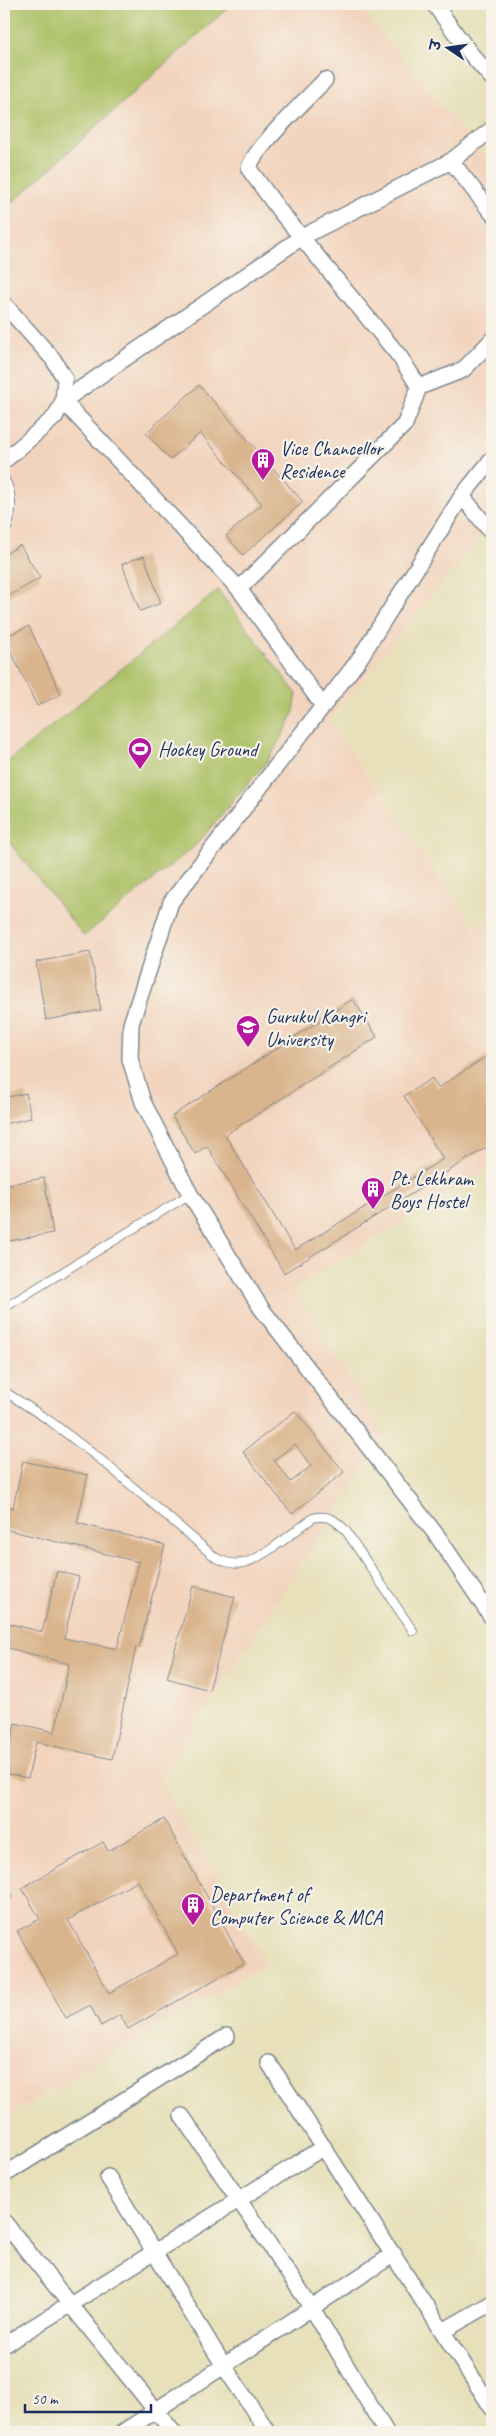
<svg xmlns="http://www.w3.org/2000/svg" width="496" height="2436" font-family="Caveat,'Playpen Sans Deva',sans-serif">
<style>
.built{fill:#f2d4be}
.green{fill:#acc065;stroke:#647862}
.building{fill:#d9b48c;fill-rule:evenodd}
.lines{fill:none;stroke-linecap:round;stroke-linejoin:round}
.lane-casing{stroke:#81888c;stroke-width:10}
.street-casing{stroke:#81888c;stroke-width:18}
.lane{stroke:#fff;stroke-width:8}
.street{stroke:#fff;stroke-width:15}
.labels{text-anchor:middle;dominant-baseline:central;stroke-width:4.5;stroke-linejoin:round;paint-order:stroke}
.poi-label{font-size:20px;fill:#1b2f5e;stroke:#f7f3e8;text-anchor:start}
</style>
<rect width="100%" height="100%" fill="#f7f3e8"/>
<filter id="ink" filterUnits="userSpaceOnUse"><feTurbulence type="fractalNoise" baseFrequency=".02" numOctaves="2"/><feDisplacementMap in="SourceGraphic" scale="10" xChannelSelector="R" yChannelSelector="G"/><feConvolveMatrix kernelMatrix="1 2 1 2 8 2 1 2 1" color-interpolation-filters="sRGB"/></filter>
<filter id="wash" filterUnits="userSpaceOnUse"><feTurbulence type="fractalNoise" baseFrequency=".0096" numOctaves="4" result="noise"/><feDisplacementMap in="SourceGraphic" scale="20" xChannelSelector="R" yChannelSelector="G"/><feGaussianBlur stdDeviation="1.12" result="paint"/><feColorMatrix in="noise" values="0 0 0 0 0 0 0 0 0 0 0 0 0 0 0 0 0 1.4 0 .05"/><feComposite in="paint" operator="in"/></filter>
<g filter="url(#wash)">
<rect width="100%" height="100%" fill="#e7e0ba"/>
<path class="built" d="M4,4H356L492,166V522L329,721L475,928L492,919V1167L293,1289L385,1436L160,1781L266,1963L4,2118Z"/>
<path class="green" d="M4,4H232L4,210Z
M218,590L297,694L294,711L288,726L268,760L197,844L84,936L4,836V765Z"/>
<g id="blocks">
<path class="building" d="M199,385L303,502L243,555L226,536L262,504L200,433L170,460L146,433Z
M20,545L40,578L4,599V555Z
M144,556L161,603L140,611L122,564Z
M29,626L61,694L37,706L4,637Z
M90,952L101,1010L46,1020L36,962Z
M353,999L377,1037L225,1135L295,1250L443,1159L404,1096L432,1078L438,1088L492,1053V1144L284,1273L207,1146L195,1154L172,1116Z
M26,1093L31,1118L4,1124V1098Z
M44,1178L53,1233L4,1242V1185Z
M295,1411L344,1472L292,1514L243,1452ZM295,1444L311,1466L291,1482L274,1460Z
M23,1461L88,1475L77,1523L165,1545L139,1648L136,1647L112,1759L36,1742L28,1778L4,1773V1740L11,1741L15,1723L55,1732L69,1664L4,1647V1622L42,1632L57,1571L79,1577L64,1638L117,1649L139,1562L4,1529V1505L13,1508Z
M193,1586L235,1597L209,1690L167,1678Z
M164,1819L244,1963L128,2029L120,2015L101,2026L90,2005L66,2018L17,1931L40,1919L22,1888L103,1842L108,1851ZM138,1881L178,1954L109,1993L68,1920Z"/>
</g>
</g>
<g filter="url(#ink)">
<use href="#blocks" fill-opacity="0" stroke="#81888c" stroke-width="1"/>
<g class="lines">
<g class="lane-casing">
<path id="lane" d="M4,478C14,494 13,518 4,534
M4,1308L190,1194
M4,1391L50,1421L105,1463L216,1558C225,1562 233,1565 243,1563C261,1560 296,1530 313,1518C328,1514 336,1520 346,1531L413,1631
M4,1894L7,1896"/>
</g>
<g class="street-casing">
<path id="street" d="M434,4L470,53L492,78
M325,80C310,96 250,152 249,169L279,210L400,357L419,387
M451,161L492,213
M4,304L53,359L65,379L63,401L55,417L4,461
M492,459L462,496L358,661L171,902L131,1024L130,1059L143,1102L190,1194L261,1308L438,1537L492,1618
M462,496L492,533
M239,589L405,424L419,387L463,370L492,340
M323,706L239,589L63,401L302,237L451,161L492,129
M269,2063L492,2408
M182,2116L312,2308L386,2432
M4,2175L227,2036
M108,2177L224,2366L268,2432
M4,2222L173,2432
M443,2331L492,2303
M4,2345L324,2147
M123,2432L394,2254"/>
</g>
<use href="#lane" class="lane"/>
<use href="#street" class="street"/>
</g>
</g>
<defs>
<g id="building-pin" transform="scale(1.25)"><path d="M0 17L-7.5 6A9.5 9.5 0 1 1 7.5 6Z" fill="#b5179e" stroke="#f7f3e8"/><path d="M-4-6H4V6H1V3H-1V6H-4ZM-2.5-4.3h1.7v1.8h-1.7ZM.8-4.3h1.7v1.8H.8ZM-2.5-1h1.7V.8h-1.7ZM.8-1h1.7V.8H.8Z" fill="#fff"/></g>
<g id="stadium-pin" transform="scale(1.25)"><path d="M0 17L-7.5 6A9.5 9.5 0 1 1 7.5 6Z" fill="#b5179e" stroke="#f7f3e8"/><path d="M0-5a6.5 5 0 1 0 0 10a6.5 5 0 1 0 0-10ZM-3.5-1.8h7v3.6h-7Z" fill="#fff"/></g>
<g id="university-pin" transform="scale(1.25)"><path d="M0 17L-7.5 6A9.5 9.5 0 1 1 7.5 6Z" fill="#b5179e" stroke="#f7f3e8"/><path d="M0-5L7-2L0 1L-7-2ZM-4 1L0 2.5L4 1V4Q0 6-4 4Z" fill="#fff"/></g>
</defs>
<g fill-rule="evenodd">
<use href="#building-pin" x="263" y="460"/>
<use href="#stadium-pin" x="140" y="749"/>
<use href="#university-pin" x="248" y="1027"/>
<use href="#building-pin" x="373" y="1189"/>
<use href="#building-pin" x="193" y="1905"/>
</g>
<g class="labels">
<g class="poi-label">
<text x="280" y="448">Vice Chancellor<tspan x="280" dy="23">Residence</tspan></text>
<text x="158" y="749">Hockey Ground</text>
<text x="266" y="1016">Gurukul Kangri<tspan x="266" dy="23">University</tspan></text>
<text x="390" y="1178">Pt. Lekhram<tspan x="390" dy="23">Boys Hostel</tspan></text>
<text x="210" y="1894">Department of<tspan x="210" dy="23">Computer Science &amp; MCA</tspan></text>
</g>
</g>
<rect width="496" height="2436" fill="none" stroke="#f7f3e8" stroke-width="20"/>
<g transform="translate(448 48) rotate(283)" stroke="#f7f3e8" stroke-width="4" paint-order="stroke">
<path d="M0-4L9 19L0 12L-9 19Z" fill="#1b2f5e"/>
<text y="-8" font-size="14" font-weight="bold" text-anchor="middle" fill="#1b2f5e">उ</text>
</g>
<path d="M25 2404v8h126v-8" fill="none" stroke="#1b2f5e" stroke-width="2.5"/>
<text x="32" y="2404" font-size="15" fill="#1b2f5e" stroke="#f7f3e8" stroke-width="4" paint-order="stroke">50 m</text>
</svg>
